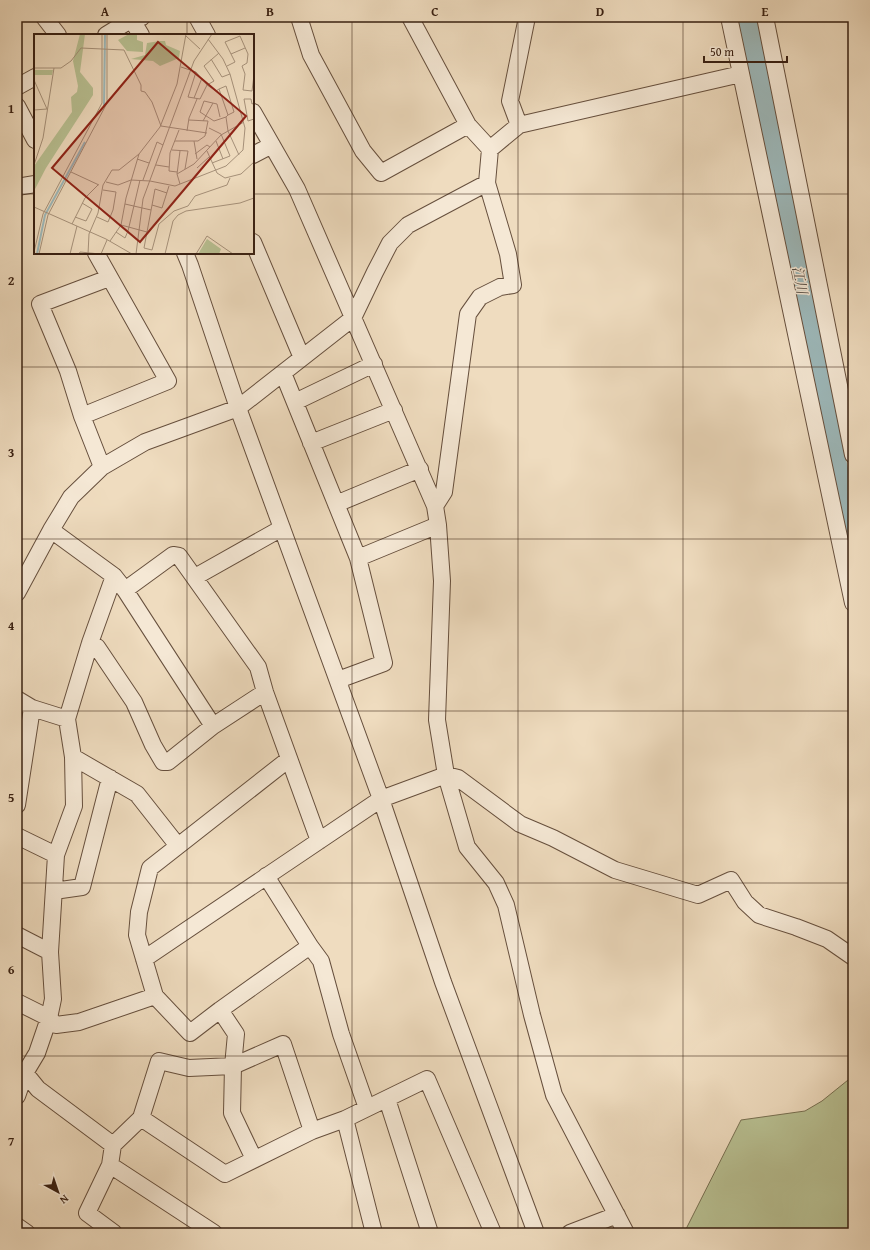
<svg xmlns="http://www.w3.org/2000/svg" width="870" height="1250" font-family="'Gentium Book Plus','Noto Serif JP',serif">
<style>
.green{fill:#b8c092;stroke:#787052}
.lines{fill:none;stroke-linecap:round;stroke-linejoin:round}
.river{stroke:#9db9bb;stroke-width:20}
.minor-casing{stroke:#664f3d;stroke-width:18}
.minor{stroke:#f5e8d5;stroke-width:16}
.grid{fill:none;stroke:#392012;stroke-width:1;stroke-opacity:0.55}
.labels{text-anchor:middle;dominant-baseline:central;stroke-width:3;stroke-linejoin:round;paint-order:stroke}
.water-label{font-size:14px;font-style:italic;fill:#574e45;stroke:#f5e8d5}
.inset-river{fill:none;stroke:#9db9bb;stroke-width:2}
.inset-road{fill:none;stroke:#a6917a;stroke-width:1}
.view{fill:#8f2418;fill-opacity:0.15;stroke:#8f2418;stroke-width:2}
.inset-edge{fill:none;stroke:#392012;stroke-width:2}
.neatline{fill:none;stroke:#392012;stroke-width:1.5}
.grid-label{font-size:13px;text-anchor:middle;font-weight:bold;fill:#392012}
</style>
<rect width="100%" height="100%" fill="#efdcbf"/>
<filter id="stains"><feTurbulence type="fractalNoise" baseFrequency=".005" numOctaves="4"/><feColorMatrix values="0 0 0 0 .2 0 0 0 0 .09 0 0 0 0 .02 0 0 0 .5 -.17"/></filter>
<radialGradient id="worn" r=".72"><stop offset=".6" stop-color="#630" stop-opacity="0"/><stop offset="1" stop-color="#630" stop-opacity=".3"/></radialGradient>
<path class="green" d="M853,1076V1233H684L741,1120L805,1111L822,1101Z"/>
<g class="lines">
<path class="river" d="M747,17L853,544"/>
<g class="minor-casing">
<path id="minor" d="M44,17L58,35
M130,17L141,35
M197,17L207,35
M299,17L311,55L363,151L381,173L468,125
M410,17L468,125L490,149
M729,17L853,603
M765,17L853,455
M106,35L132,19L142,17
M17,87L35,77
M17,106L35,140
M253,112L297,189L435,506L438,525L442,581L437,720L446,775L467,847L496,883L506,905L532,1015L554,1095L626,1233
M519,125L510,101L527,17
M253,155L272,145
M17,187L35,184
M253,242L302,358
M185,253L190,265L238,408L381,799L443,982L536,1233
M283,373L358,558L384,663L338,680
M295,402L374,364
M82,416L168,381L96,253
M311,443L394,410
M102,467L82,416L68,371L40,304L109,278
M336,504L420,469
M435,506L444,492L468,314L480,297L500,287L513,285L508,254L487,183L490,149L519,125L741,74
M51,530L114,576L125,590L213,726
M358,558L438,525
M195,577L282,528
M125,590L173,555L179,556L258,667L265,692L319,841
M17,593L51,530L71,497L102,467L145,442L238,408L353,318L375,272L390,243L408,225L487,183
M90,643L97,647L134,702L153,745L163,762H168L213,726L265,692
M17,699L32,708L67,719
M73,757L137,794L178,846
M289,759L150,868L139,912L137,935L155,996L190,1033L220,1010L310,946
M17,805L32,708
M17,836L56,855
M266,876L310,946L321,961L341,1034L367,1108
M54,891L82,887L110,778
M17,935L50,952
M144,959L381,799L446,775L458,778L520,824L553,838L615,870L698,895L731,880L745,902L759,915L796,927L827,939L853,957
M17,1002L49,1018L56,1025L79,1022L155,996
M220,1010L236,1034L233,1066L232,1113L254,1159
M17,1070L25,1073L38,1089L113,1145L110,1165L87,1213L114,1233
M17,1096L25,1073L37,1053L49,1018L53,999L50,952L56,855L74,806L73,757L67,719L90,643L114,576
M387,1099L430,1233
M141,1118L225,1174L312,1131L345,1119
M113,1145L141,1118L159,1061L189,1068L233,1066L283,1044L312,1131
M110,1165L214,1233
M17,1226L27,1233
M374,1233L345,1119L427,1079L493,1233
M570,1233L617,1215"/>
</g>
<use href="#minor" class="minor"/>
</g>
<path class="grid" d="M187,17V35M352,17V1233M518,17V1233M683,17V1233M17,194H35M253,194H853M187,253V1233M17,367H853M17,539H853M17,711H853M17,883H853M17,1056H853"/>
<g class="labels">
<g class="water-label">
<text transform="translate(800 280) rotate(79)">江川</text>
</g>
</g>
<g transform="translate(34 34)">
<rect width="220" height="220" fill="#efdcbf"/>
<path d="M46,0H51L46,38L59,54V61L12,134L0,157V132L38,78L37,63L43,58L44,52L39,27ZM95,0H103V6L109,8V18L93,17L84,6ZM126,7H131L132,11L146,17L145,24L126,32L119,27L97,25L111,21L113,9ZM0,36H19L18,41H0ZM173,205L187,215L185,220H164Z" fill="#b8c092"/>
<path class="inset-river" d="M70,72L71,0M3,220L11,181L51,108"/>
<path class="inset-road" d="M152,2L166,15M197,20L211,14M177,25L188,43L196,40M193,32L201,28L191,8L206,2L214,20L213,29L208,32L211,40L209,56L218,57L220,41M147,33L162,38L173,51L166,65L154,63L162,38M0,34H27L37,27L47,14L90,16L107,51V57L111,58L118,68L127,92M0,46L13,75M173,51L180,47L170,32L185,19M173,51L182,57L185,55M160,64L168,44M170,67L166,78L180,87L192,83M170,67L183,70L186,83M220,69L218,70L217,65H210L214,87L220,85M0,76L13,75M194,81L200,78L192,52L185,55L194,81L192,83L194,97L205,121M169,87L179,69M127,92L173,99M175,94L187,100L196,122L178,129M153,97L155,84L163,65M141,107H164L171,102L174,87L155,86M160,107L163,125M182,107L189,125M138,116L154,117L151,135M173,117L183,139L191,144L207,140L220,128M161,120L173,111L176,113M103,125L115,129M0,131L9,104L20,34M122,131L135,133M163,134L175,123M37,138L65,151M143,138L135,137L136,119L145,96M143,140L160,130L187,101L210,88M109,146L123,108L129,111M72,148L84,151L97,146L116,147L141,152L192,132L209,116L211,94L196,40L189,25L174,5M146,150L143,140L146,117M91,170L117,176M118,171L128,174L135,152M0,173L72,205L98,220M41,183L52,187L58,175L48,169M63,183L74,188L79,176L82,158L69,156M38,190L51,164L64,151M87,191L113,198L121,155L133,159M82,198L91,204L94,197L106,146M113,198L110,214L118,216L125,190L140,177L154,172L161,162L193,151L196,144M76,207L87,191L92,164L105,120L126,93L143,50L152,0M0,218L9,180L68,69V0M5,220L14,181L73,69V0M36,220L43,192M45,220L46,218L66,220M54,220L55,200L64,179L69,151L78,136H85L105,120M67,220L73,206M102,220L109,165L160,27L178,0M131,220L139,187L144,181L152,177L206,169L220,164M162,220L173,202L199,220"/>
<path class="view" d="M124,8L212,82L106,208L18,134Z"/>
<rect width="220" height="220" class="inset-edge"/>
</g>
<rect width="870" height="1250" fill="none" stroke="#efdcbf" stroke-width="44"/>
<g transform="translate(58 1192) rotate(140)" stroke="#f5e8d5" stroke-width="3" paint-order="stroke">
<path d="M0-3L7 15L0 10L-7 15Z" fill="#392012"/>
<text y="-6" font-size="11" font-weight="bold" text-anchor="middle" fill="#392012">N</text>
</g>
<path d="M704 56v6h83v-6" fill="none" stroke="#392012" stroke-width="2"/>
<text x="710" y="56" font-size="12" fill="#392012" stroke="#f5e8d5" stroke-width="3" paint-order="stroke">50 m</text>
<rect x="22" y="22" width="826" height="1206" class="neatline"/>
<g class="grid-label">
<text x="105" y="16">A</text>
<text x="270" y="16">B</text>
<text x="435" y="16">C</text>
<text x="600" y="16">D</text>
<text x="765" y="16">E</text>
<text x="11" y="113">1</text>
<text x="11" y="285">2</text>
<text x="11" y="457">3</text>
<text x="11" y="630">4</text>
<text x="11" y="802">5</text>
<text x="11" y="974">6</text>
<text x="11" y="1146">7</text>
</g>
<rect width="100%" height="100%" filter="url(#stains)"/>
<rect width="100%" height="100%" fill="url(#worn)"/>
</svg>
